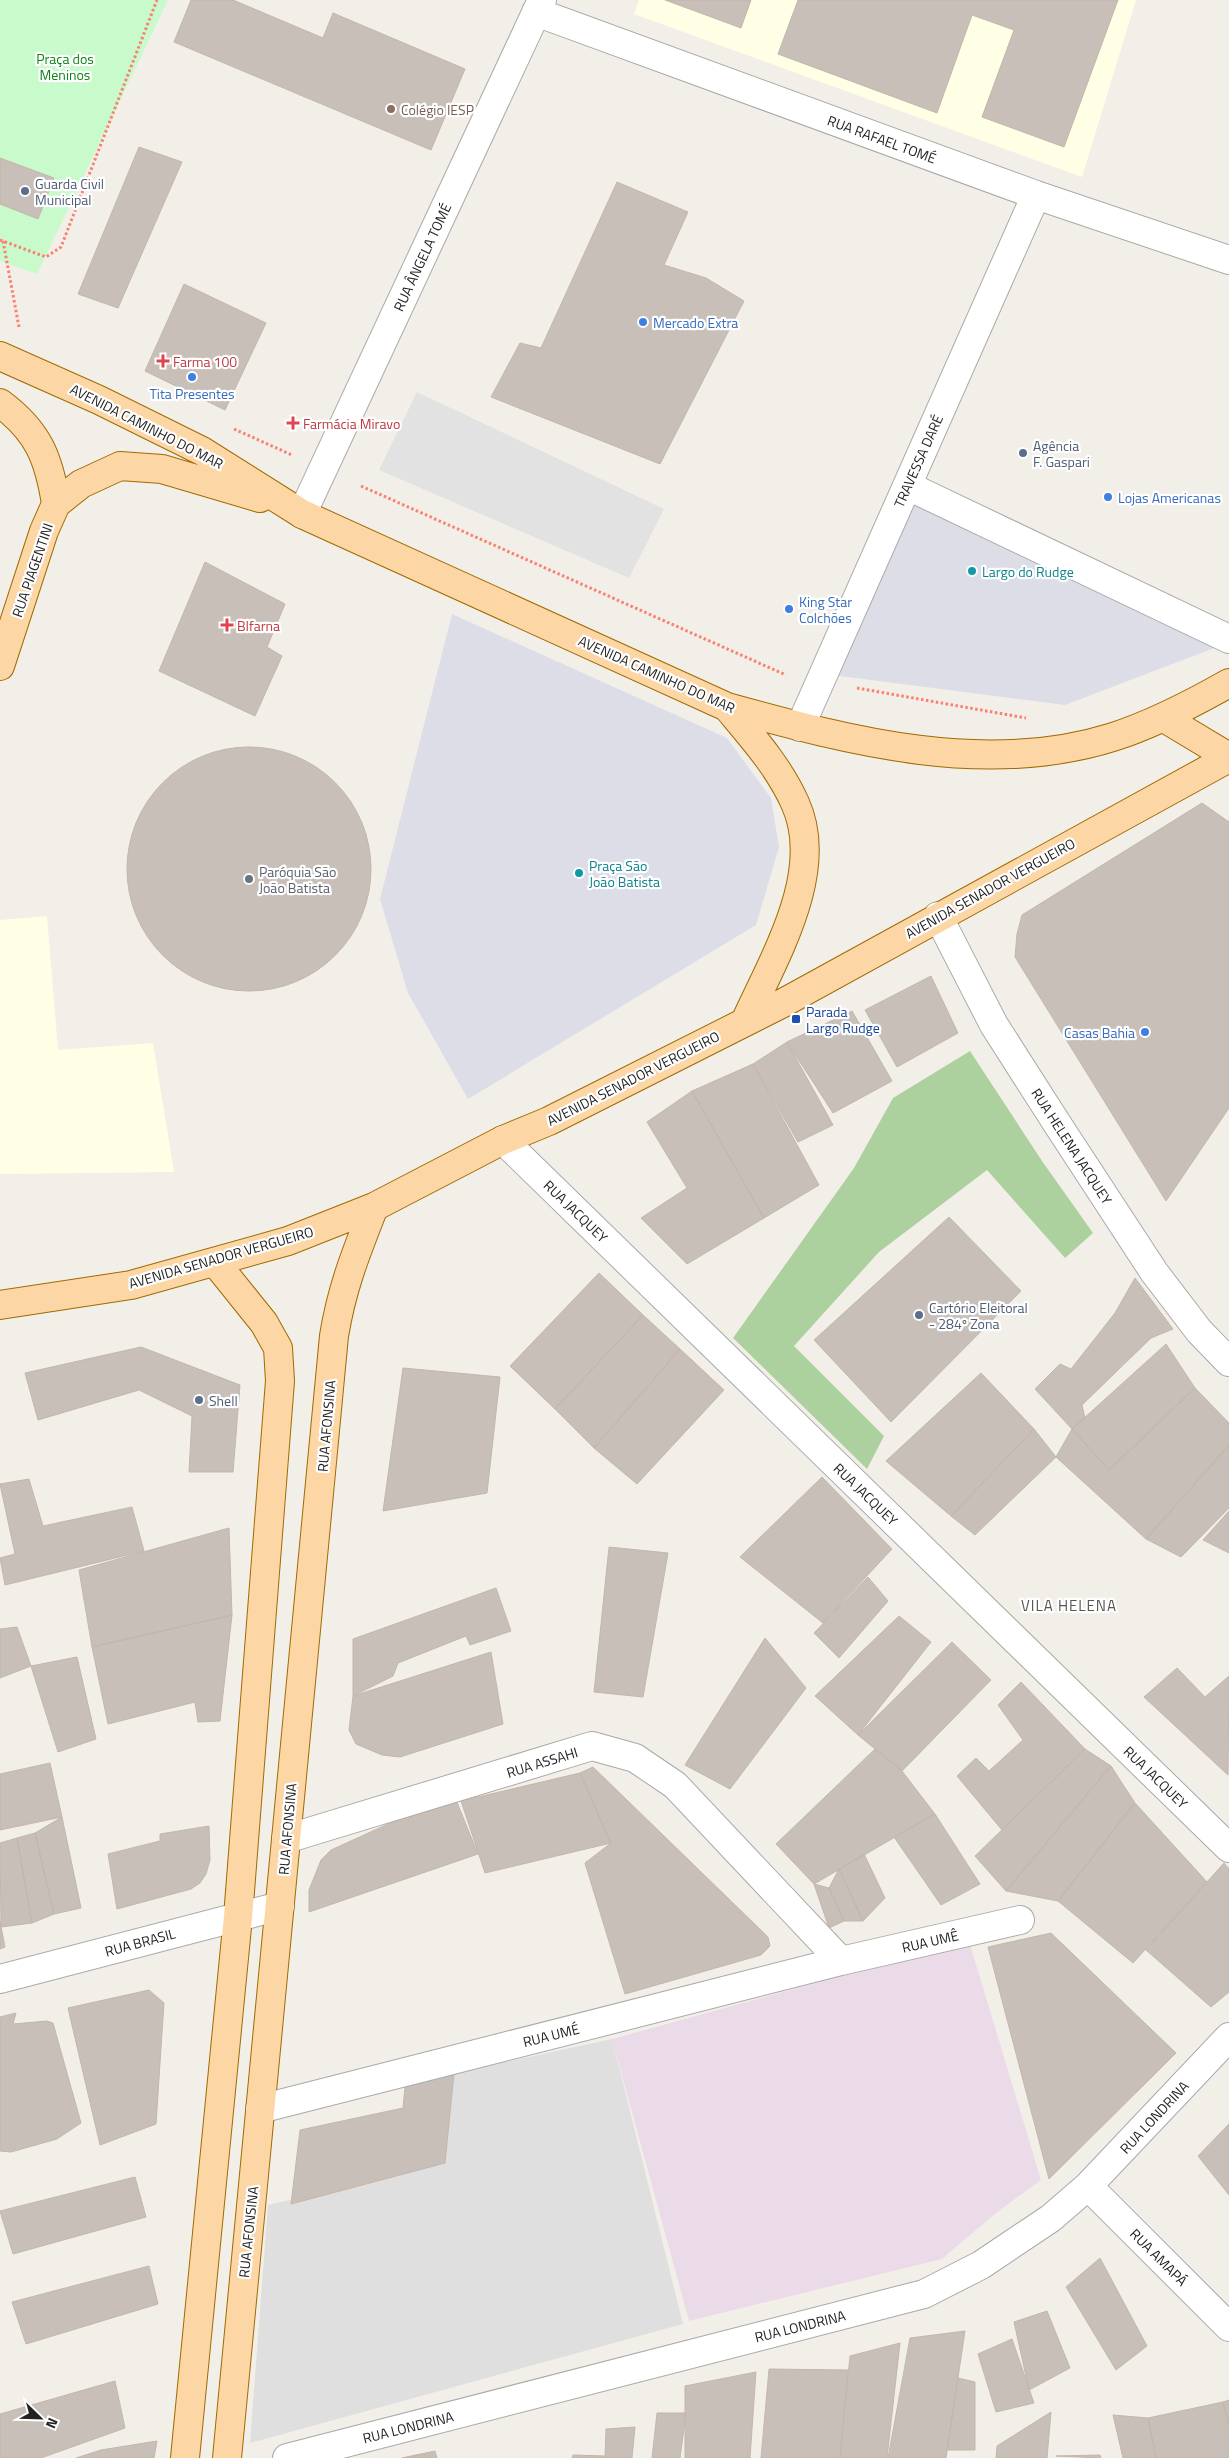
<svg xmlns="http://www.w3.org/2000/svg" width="1229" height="2458" font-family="'Titillium Web',sans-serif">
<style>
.residential{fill:#e0dfdf}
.industrial{fill:#ebdbe8}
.education{fill:#ffffe5}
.forest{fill:#add19e}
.park{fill:#c8facc}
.parking{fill:#e2e2e2}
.plaza{fill:#dddde8}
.building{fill:#c7bfb8;stroke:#c4b6ab}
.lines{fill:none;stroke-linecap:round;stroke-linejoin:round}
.minor-casing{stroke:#a9a9a9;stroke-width:30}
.major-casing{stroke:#a06b00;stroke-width:30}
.path{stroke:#fa8072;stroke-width:3;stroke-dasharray:2.5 2.5;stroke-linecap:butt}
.minor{stroke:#fff;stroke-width:28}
.major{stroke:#fcd6a4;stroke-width:28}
.education-dot{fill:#8d6e63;stroke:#fff;stroke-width:2}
.service-dot{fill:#5c6f8a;stroke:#fff;stroke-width:2}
.shop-dot{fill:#3f7fe0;stroke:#fff;stroke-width:2}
.health-dot{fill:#e0444e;stroke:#fff;stroke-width:2}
.culture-dot{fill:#0f9aa8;stroke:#fff;stroke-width:2}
.worship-dot{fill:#6b7280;stroke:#fff;stroke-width:2}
.transit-dot{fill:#1a4fb4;stroke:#fff;stroke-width:2}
.labels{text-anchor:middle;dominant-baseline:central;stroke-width:4.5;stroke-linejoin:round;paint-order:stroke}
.park-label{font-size:14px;fill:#0c8416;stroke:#fff}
.education-label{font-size:14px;fill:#785e54;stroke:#fff;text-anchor:start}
.street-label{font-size:14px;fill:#222;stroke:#fff}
.service-label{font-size:14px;fill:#4e5e75;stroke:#fff;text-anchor:start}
.shop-label{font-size:14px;fill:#366cbe;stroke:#fff;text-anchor:start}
.health-label{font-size:14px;fill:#be3a42;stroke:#fff;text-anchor:start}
.culture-label{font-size:14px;fill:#0d838f;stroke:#fff;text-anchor:start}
.worship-label{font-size:14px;fill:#5b616d;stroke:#fff;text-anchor:start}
.transit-label{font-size:14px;fill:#164399;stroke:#fff;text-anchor:start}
.neighbourhood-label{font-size:15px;letter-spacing:1px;fill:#555;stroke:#fff}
</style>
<rect width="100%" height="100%" fill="#f2efe9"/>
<path class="residential" d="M612,2039L683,2324L250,2443L268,2205L445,2163L454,2073Z"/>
<path class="industrial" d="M969,1941L1041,2180L996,2213L942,2259L689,2321L612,2039Z"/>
<path class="education" d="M639,0H1136L1082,177L634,14Z
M47,916L58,1050L153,1043L174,1172L0,1174V920Z"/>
<path class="forest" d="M970,1051L1042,1161L1093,1233L1065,1258L987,1170L879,1252L794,1346L884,1436L867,1469L733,1338L854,1168L893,1098Z"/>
<path class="park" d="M0,0H168L37,274L0,261Z"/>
<path class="parking" d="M417,392L664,509L629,578L379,470Z"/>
<path class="plaza" d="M910,496L1222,645L1065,705L832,675Z
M452,614L727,738L771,798L779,847L756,925L468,1099L408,993L380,899Z"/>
<path class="building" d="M191,0H233L323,38L333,13L465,69L431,150L174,42Z
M665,0H751L741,28Z
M798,0H1118L1064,147L982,117L1014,30L972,15L937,113L778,54Z
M139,147L182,162L118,308L78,294Z
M0,158L54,178L38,219L0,204Z
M617,182L688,212L664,265L706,278L744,301L660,464L491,397L520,343L541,348Z
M184,284L266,323L225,410L145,371Z
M205,562L285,604L267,647L282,656L255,716L159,671Z
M127 869a122 122 0 1 1 244 0a122 122 0 1 1-244 0Z
M1202,803L1229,822V1108L1166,1201L1015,957L1017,934L1022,915Z
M931,976L958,1033L897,1067L865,1010Z
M852,1011L892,1081L833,1113L787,1042Z
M787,1042L833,1125L798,1142L753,1064Z
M753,1064L819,1185L764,1218L692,1091Z
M692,1091L764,1218L687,1264L641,1218L687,1188L647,1122Z
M949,1217L1021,1291L891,1422L814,1340Z
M599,1273L643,1315L555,1409L510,1366Z
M1135,1278L1173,1329L1151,1338L1082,1405L1085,1418L1072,1429L1035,1389L1060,1364L1071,1369L1115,1313Z
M643,1315L680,1349L594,1448L555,1409Z
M1166,1344L1195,1388L1109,1470L1072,1429Z
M141,1347L240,1385L233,1472H189L192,1416L139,1390L38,1420L25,1373Z
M680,1349L724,1390L637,1484L594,1448Z
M403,1368L500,1377L487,1493L383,1511Z
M981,1373L1034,1429L951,1516L886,1461Z
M1195,1388L1229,1423V1445L1146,1539L1056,1457L1072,1429L1109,1470Z
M1034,1429L1056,1457L975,1535L951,1516Z
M1229,1445V1508L1181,1557L1146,1539Z
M822,1477L892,1549L823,1623L740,1557Z
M29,1479L43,1526L132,1507L144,1551L5,1585L0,1558L15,1554L0,1484Z
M1229,1511V1553L1203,1540Z
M229,1528L232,1615L92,1647L79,1570Z
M609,1547L668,1553L643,1697L594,1692Z
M868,1577L888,1601L839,1658L814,1633Z
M496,1588L511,1631L470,1645L466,1636L398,1663L393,1676L353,1696V1639Z
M232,1615L220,1721L198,1722L195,1702L108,1724L92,1647Z
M899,1616L931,1642L858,1735L815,1696Z
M17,1627L31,1666L0,1678V1629Z
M765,1638L806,1688L730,1789L685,1765Z
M952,1642L991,1680L902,1771L858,1735Z
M491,1652L503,1724L400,1757L382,1755L356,1744L349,1730L353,1696Z
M77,1657L96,1739L58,1752L31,1666Z
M1177,1668L1205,1697L1229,1676L1228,1775L1144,1697Z
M1021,1682L1085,1749L1002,1830L957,1776L976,1758L989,1771L1023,1740L998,1705Z
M875,1749L902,1771L935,1814L814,1884L776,1844Z
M1085,1749L1111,1766L1006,1891L975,1856Z
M50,1763L62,1817L0,1830V1774Z
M1111,1766L1135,1803L1058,1901L1006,1891Z
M593,1767L768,1937L770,1946L761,1955L625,1994L585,1863L611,1843L580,1773Z
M580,1773L611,1843L485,1873L461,1801Z
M456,1800L478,1854L309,1912V1890L321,1860L331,1850L397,1820Z
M1135,1803L1207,1882L1133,1963L1058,1901Z
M935,1814L980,1884L941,1905L894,1837Z
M62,1817L81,1908L54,1914L35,1833Z
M209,1826L210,1860L206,1874L200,1883L191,1889L117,1909L108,1854L160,1841V1834Z
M35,1833L54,1914L32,1923L17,1838Z
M17,1838L32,1923L1,1927L0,1843Z
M864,1854L885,1898L863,1921L839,1869Z
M1224,1863L1229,1869V1992L1211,2007L1146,1950Z
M839,1869L863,1921H844L829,1888Z
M814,1884L829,1888L844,1921L829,1928Z
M0,1921L5,1947L0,1949Z
M1051,1933L1176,2053L1049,2179L988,1947Z
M149,1990L164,2003L156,2124L100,2145L68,2008Z
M16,2013L13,2024L47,2021L53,2023L81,2123L57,2139L11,2152L0,2151V2017Z
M454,2073L445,2163L291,2204L300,2130L403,2108L405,2087Z
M1229,2124V2195L1198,2156Z
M135,2177L146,2217L13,2254L0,2211Z
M1100,2258L1147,2346L1116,2370L1066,2287Z
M149,2266L158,2304L26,2344L12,2302Z
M1047,2311L1070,2368L1029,2390L1014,2322Z
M965,2331L946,2458H888L910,2338Z
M1012,2339L1034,2403L996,2412L978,2354Z
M900,2343L887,2458H840L850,2356Z
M769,2369L848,2370L840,2458H761Z
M756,2372L750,2458H685V2386Z
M958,2378L975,2382V2450H947Z
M115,2381L125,2428L41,2458H0V2414Z
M1229,2400V2426L1223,2402Z
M1223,2402L1229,2431V2458H1156L1148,2418Z
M1051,2412L1047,2458H996L997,2446Z
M657,2413H686L680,2458H652Z
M1113,2415L1148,2418L1156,2458H1123Z
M635,2427L632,2458H605L606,2429Z
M157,2441L154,2458H76L101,2450Z
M435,2451L437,2458H402Z
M424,2454L426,2458H403Z
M573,2455L605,2456V2458H572Z
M1100,2455L1101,2458L1056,2456Z"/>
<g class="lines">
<g class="minor-casing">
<path id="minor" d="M536,12L1036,195L1229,260
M908,486L1229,639
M302,514L542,0
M800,727L1036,195
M938,916L994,1025L1056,1122L1154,1272L1199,1331L1229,1362
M503,1140L1229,1848
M286,1839L592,1746L635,1758L675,1785L841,1961
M0,1979L280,1906
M260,2109L841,1961L1020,1920
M1088,2186L1229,2327
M287,2458L924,2294L981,2265L1051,2218L1088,2186L1229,2037"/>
</g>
<g class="major-casing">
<path id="major" d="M0,356L99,400L202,451L302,514L727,707C850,741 986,777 1113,737C1154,724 1192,704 1229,683
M0,403C38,431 49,458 56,504
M0,666L44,531L56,504L81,484L120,466L162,469L260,498
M727,707C752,737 779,767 795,803C827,872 773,959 745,1022
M1164,718L1229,757
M0,1305L131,1285L288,1241L374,1207L503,1140L549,1121L783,1003L1229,758
M185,2458L238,1917L280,1381L278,1348L264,1323L215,1262
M227,2458L334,1336C342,1287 356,1253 374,1207"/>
</g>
<path class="path" d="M0,240L46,257L61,247L157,0
M3,241L19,327
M234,429L292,455
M361,486L786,675
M857,688L1026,718"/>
<use href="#minor" class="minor"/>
<use href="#major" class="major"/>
</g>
<circle class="education-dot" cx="391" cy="109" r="5"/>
<g class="service-dot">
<circle cx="25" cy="191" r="5"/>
<circle cx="1023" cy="453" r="5"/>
<circle cx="919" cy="1315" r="5"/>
<circle cx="199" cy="1400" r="5"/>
</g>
<g class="shop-dot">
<circle cx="643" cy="322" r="5"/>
<circle cx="192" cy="377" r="5"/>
<circle cx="1108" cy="497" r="5"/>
<circle cx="789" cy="609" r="5"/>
<circle cx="1145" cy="1032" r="5"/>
</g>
<g class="health-dot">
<path d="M160.5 353.5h5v5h5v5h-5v5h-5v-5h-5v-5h5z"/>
<path d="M290.5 415.5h5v5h5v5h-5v5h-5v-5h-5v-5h5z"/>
<path d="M224.5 617.5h5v5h5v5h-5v5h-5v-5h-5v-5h5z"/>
</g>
<g class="culture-dot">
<circle cx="972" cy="571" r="5"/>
<circle cx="579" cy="873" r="5"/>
</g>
<circle class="worship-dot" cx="249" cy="879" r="5"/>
<rect class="transit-dot" x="791" y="1014" width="10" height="10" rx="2.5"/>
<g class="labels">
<g class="park-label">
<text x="65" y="58">Praça dos<tspan x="65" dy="16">Meninos</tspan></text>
</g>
<g class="education-label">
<text x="401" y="109">Colégio IESP</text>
</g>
<g class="street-label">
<text transform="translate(882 139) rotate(20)">RUA RAFAEL TOMÉ</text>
<text transform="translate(422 257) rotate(-65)">RUA ÂNGELA TOMÉ</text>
<text transform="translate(147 426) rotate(27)">AVENIDA CAMINHO DO MAR</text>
<text transform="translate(918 461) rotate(-66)">TRAVESSA DARÉ</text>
<text transform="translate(32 570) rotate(-71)">RUA PIAGENTINI</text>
<text transform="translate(657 674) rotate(24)">AVENIDA CAMINHO DO MAR</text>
<text transform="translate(990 888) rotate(-29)">AVENIDA SENADOR VERGUEIRO</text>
<text transform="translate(633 1078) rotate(-27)">AVENIDA SENADOR VERGUEIRO</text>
<text transform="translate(1072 1146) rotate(57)">RUA HELENA JACQUEY</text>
<text transform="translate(576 1211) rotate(44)">RUA JACQUEY</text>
<text transform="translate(221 1257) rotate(-16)">AVENIDA SENADOR VERGUEIRO</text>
<text transform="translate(326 1426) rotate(-85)">RUA AFONSINA</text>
<text transform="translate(866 1494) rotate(44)">RUA JACQUEY</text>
<text transform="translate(542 1762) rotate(-17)">RUA ASSAHI</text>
<text transform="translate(1156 1777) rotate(44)">RUA JACQUEY</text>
<text transform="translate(287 1829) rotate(-85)">RUA AFONSINA</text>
<text transform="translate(930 1941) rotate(-13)">RUA UMÊ</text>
<text transform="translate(140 1942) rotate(-15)">RUA BRASIL</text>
<text transform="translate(551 2035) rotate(-14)">RUA UMÉ</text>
<text transform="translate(1154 2117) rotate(-47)">RUA LONDRINA</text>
<text transform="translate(248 2232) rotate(-84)">RUA AFONSINA</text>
<text transform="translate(1159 2257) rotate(45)">RUA AMAPÁ</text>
<text transform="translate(800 2326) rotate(-14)">RUA LONDRINA</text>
<text transform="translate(408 2427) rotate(-14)">RUA LONDRINA</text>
</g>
<g class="service-label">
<text x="35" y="183">Guarda Civil<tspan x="35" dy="16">Municipal</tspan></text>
<text x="1033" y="445">Agência<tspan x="1033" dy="16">F. Gaspari</tspan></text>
<text x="929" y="1307">Cartório Eleitoral<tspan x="929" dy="16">- 284º Zona</tspan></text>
<text x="209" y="1400">Shell</text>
</g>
<g class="shop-label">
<text x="653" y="322">Mercado Extra</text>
<text x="192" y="393" text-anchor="middle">Tita Presentes</text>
<text x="1118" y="497">Lojas Americanas</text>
<text x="799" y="601">King Star<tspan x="799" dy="16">Colchões</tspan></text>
<text x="1135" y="1032" text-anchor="end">Casas Bahia</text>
</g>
<g class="health-label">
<text x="173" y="361">Farma 100</text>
<text x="303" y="423">Farmácia Miravo</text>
<text x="237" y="625">BIfarna</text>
</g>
<g class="culture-label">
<text x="982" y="571">Largo do Rudge</text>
<text x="589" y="865">Praça São<tspan x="589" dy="16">João Batista</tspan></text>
</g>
<g class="worship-label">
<text x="259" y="871">Paróquia São<tspan x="259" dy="16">João Batista</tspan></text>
</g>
<g class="transit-label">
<text x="806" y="1011">Parada<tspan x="806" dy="16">Largo Rudge</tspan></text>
</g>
<g class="neighbourhood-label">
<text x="1069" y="1605">VILA HELENA</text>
</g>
</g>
<g transform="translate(40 2418) rotate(113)" stroke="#ffffff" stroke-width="4" paint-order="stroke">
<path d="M0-4L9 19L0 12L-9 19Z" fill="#222222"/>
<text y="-8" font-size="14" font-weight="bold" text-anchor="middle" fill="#222222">N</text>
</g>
</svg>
